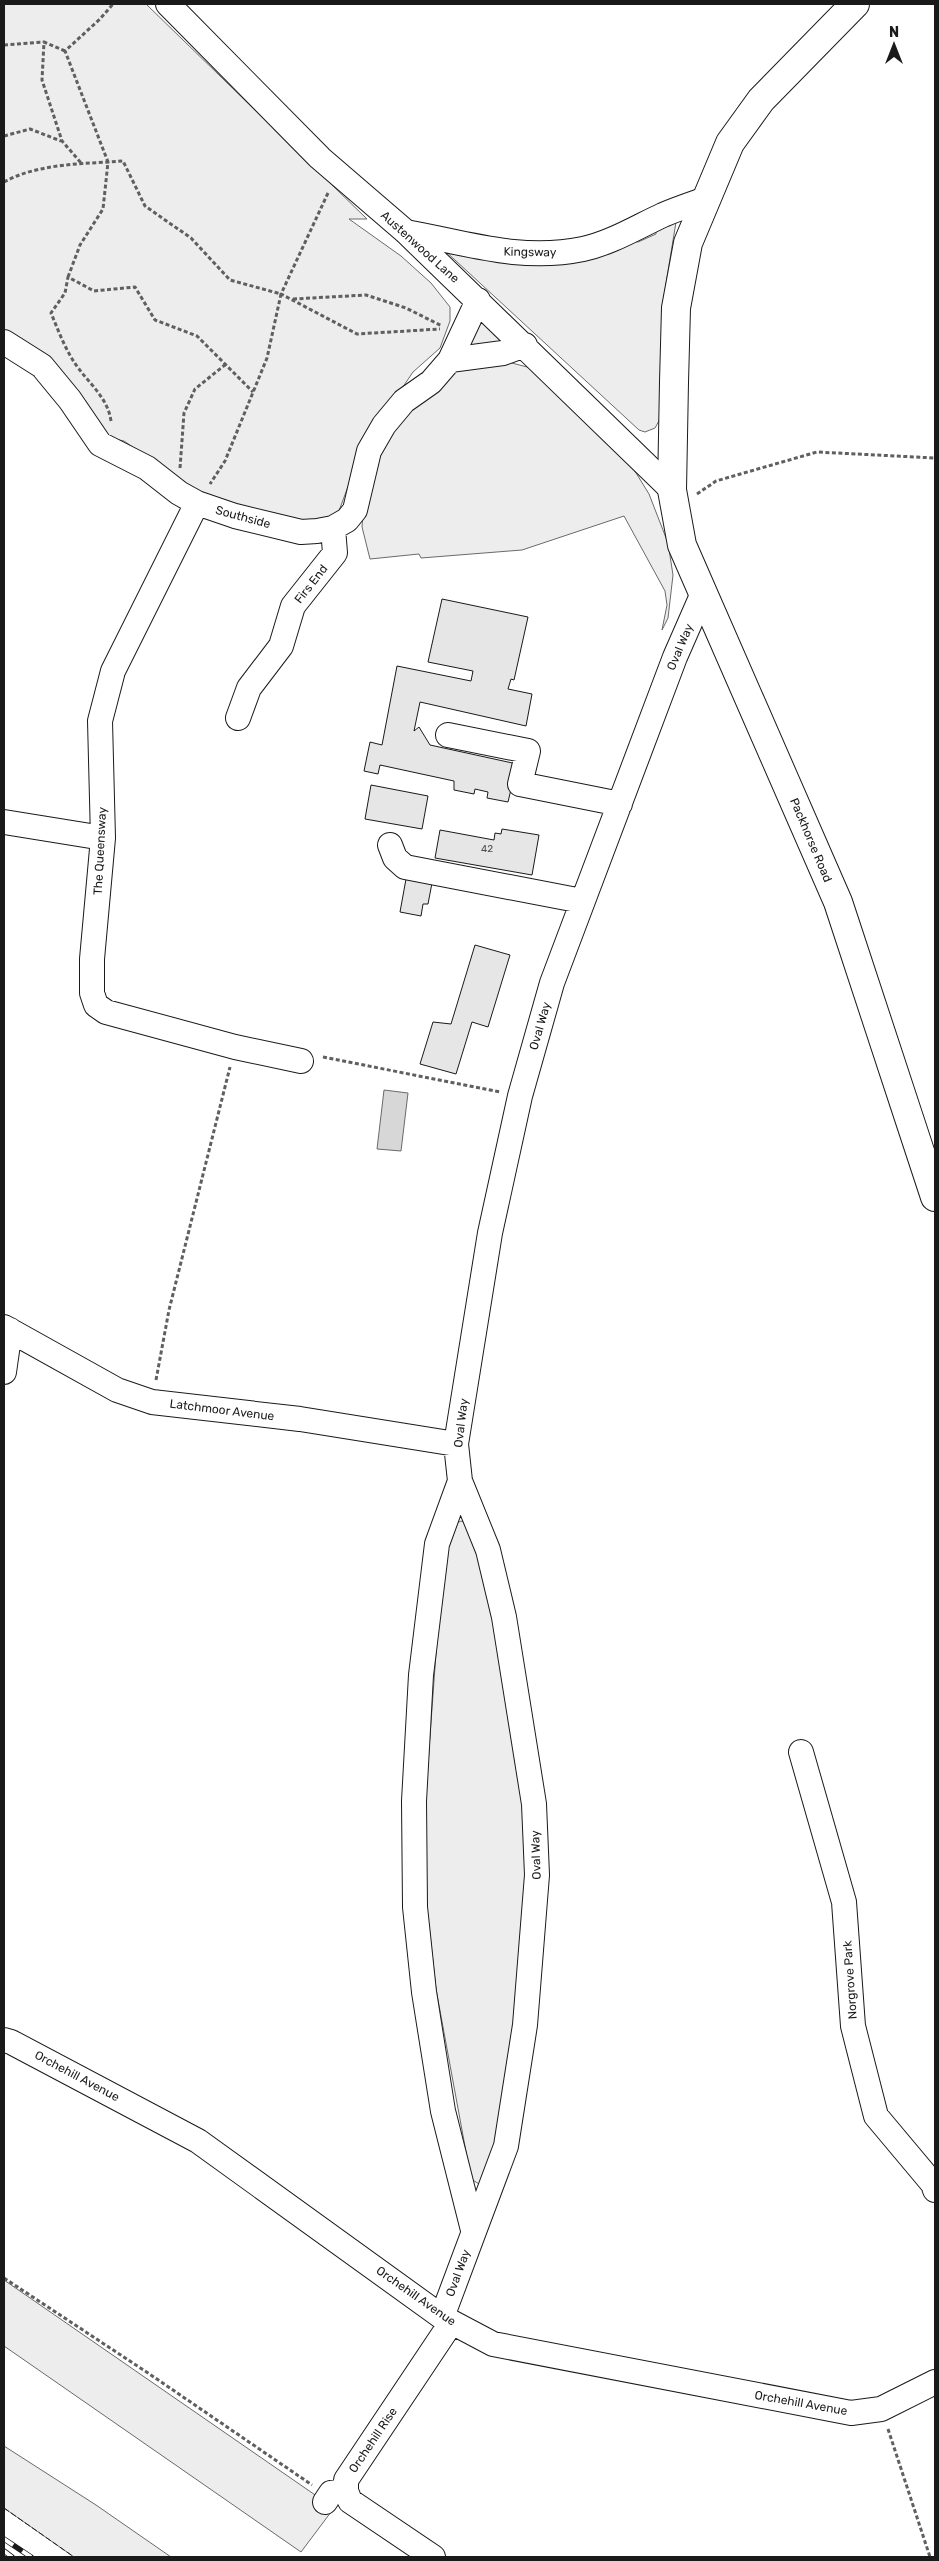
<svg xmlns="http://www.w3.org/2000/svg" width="939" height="2561" font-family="Rubik,sans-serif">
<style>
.built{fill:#ededed;stroke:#6a6a6a}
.water{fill:#d7d7d7;stroke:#6a6a6a}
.building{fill:#e6e6e6;stroke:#1a1a1a}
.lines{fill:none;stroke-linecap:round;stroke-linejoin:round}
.minor-casing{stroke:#1a1a1a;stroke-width:26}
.major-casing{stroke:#1a1a1a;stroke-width:30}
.path{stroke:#5f5f5f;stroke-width:3;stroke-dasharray:4 2.5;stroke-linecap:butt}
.minor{stroke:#fff;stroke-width:24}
.major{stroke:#fff;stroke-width:28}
.rail-casing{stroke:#1a1a1a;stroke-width:5.5}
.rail{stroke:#fff;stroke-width:4;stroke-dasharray:11;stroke-linecap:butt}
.fence{stroke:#1a1a1a;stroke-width:1;stroke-dasharray:6 2.5;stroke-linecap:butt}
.labels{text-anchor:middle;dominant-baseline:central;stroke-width:4;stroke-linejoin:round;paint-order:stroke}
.number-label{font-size:10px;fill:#4d4d4d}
.street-label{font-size:12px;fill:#1a1a1a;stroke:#fff}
</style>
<rect width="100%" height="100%" fill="#fff"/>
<path class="built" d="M4,4H146L367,219H349L401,256L431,283L450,307V321L440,348L413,372L363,446L336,519L306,526L210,500L124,441L92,434L4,330Z
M676,222L663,302L660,419L655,428L645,432L639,430L442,248L462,249L628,240L638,242L656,234V230Z
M481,320L501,340L471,349L468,340Z
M508,362L531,368L633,468L649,494L668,543L673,575L668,618L662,630L667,605L665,591L624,516L522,550L421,558L419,554L370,559L362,527L363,512L369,480L390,428L442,378L460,368Z
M461,1521L469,1524L494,1610L520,1765L525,1825V1904L507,2091L487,2179L479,2184L471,2179L436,1989L427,1908L425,1805L439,1612L445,1555L455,1524Z
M4,2280L334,2508L301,2552L4,2346Z
M4,2446L96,2505L171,2557H74L4,2508Z"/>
<path class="water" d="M384,1090L408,1093L401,1151L377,1149Z"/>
<path class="building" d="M442,599L528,617L514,680L511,679L508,689L532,694L526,726L420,702L414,731L419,727L430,745L517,764L508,802L487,798L488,792L475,789L474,794L454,790V781L380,765L378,774L364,771L370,742L382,745L397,666L471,681L473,671L428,662Z
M371,785L428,796L422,829L365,819Z
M502,829L539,835L532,875L435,858L440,830L494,840L495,833L501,834Z
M406,879L432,883L428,904H423L421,916L400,912Z
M475,945L510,955L488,1027L472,1022L456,1074L420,1064L433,1022L451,1024Z"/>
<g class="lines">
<g class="minor-casing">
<path id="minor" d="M168,4L320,158L406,232L672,490
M406,232C467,243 521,262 583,249C611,243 637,227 663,215C677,209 692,204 706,199
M4,342L42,366L70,400L100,444L147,468L179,493L197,503L235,516L301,532L317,531L333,528L347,520L355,510L369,451L384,425L404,401L431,382L450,360L478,300
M450,360L503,353L525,345
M197,503L113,671L100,721L103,838L92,959V993L96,1005L106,1012L235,1047L301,1061
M238,718L249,688L281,646L293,606L335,553L333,528
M448,735L528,751L520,784L620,804
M4,822L103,838
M390,845L395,858L405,867L582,901
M4,1327L117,1390L152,1402L300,1419L456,1444
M4,1372L10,1330
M460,1481L437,1544L421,1675L414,1801L415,1907L424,1992L443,2111L473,2230
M801,1752L844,1902L853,2026L876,2116L933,2184L935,2190
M4,2040L11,2042L198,2141L442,2317L493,2344L851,2413L881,2409L935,2382
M442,2317L506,2146L525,2025L537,1875L534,1804L504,1617L488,1550L460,1481L456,1444L490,1233L520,1096L552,983L675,657L703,593
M325,2502L331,2493L346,2491
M433,2557L350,2501L346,2491V2480L451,2323"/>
</g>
<g class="major-casing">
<path id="major" d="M855,4L761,100L730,143L688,243L676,308L674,382L672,490L682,545L838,902L935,1197"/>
</g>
<path class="path" d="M4,45L44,42
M65,51L44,42L42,80L62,141L82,164
M4,136L30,129L61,141
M4,182C39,163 83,164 123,161L145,206L191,238L230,280L281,294L267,358L225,461L210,484
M328,193L281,294L357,334L440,329
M68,277L80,245L103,209L108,162L65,51L100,19L113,4
M293,299L366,295L406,308L442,326
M111,421C108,399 91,385 79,369C66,352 59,332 51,313L65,293L68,277L94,291L135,287L155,320L197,336L253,392
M180,468L184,413L195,389L226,364
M697,494L716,481L817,452L935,458
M323,1057L500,1092
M156,1380L169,1310L230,1067
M4,2278L148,2373L312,2485
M888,2429L930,2557"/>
<use href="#minor" class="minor"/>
<use href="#major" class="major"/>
<g class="rail-casing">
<path id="rail" d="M4,2539L31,2557
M4,2551L12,2557"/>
</g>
<use href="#rail" class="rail"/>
<path class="fence" d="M4,2508L74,2557"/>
</g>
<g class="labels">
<g class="number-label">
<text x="487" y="849">42</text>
</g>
<g class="street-label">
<text transform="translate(420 247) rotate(42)">Austenwood Lane</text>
<text transform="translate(530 252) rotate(1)">Kingsway</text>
<text transform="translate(243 517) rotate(15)">Southside</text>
<text transform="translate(311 584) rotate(-52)">Firs End</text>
<text transform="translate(680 647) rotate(-67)">Oval Way</text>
<text transform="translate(811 840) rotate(67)">Packhorse Road</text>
<text transform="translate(100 851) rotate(-87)">The Queensway</text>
<text transform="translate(540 1026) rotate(-74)">Oval Way</text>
<text transform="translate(222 1410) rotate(7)">Latchmoor Avenue</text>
<text transform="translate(461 1423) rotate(-83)">Oval Way</text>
<text transform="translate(536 1855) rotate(-92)">Oval Way</text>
<text transform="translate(850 1980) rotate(-94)">Norgrove Park</text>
<text transform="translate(77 2076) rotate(28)">Orchehill Avenue</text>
<text transform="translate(458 2273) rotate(-70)">Oval Way</text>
<text transform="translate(416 2296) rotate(35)">Orchehill Avenue</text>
<text transform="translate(801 2403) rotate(10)">Orchehill Avenue</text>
<text transform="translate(373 2440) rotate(-56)">Orchehill Rise</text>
</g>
</g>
<rect width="939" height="2561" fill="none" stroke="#1a1a1a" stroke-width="10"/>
<g transform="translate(894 45)" stroke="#ffffff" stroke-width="4" paint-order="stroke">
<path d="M0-4L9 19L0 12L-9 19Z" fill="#1a1a1a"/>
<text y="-8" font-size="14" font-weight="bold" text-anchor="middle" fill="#1a1a1a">N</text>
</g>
</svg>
